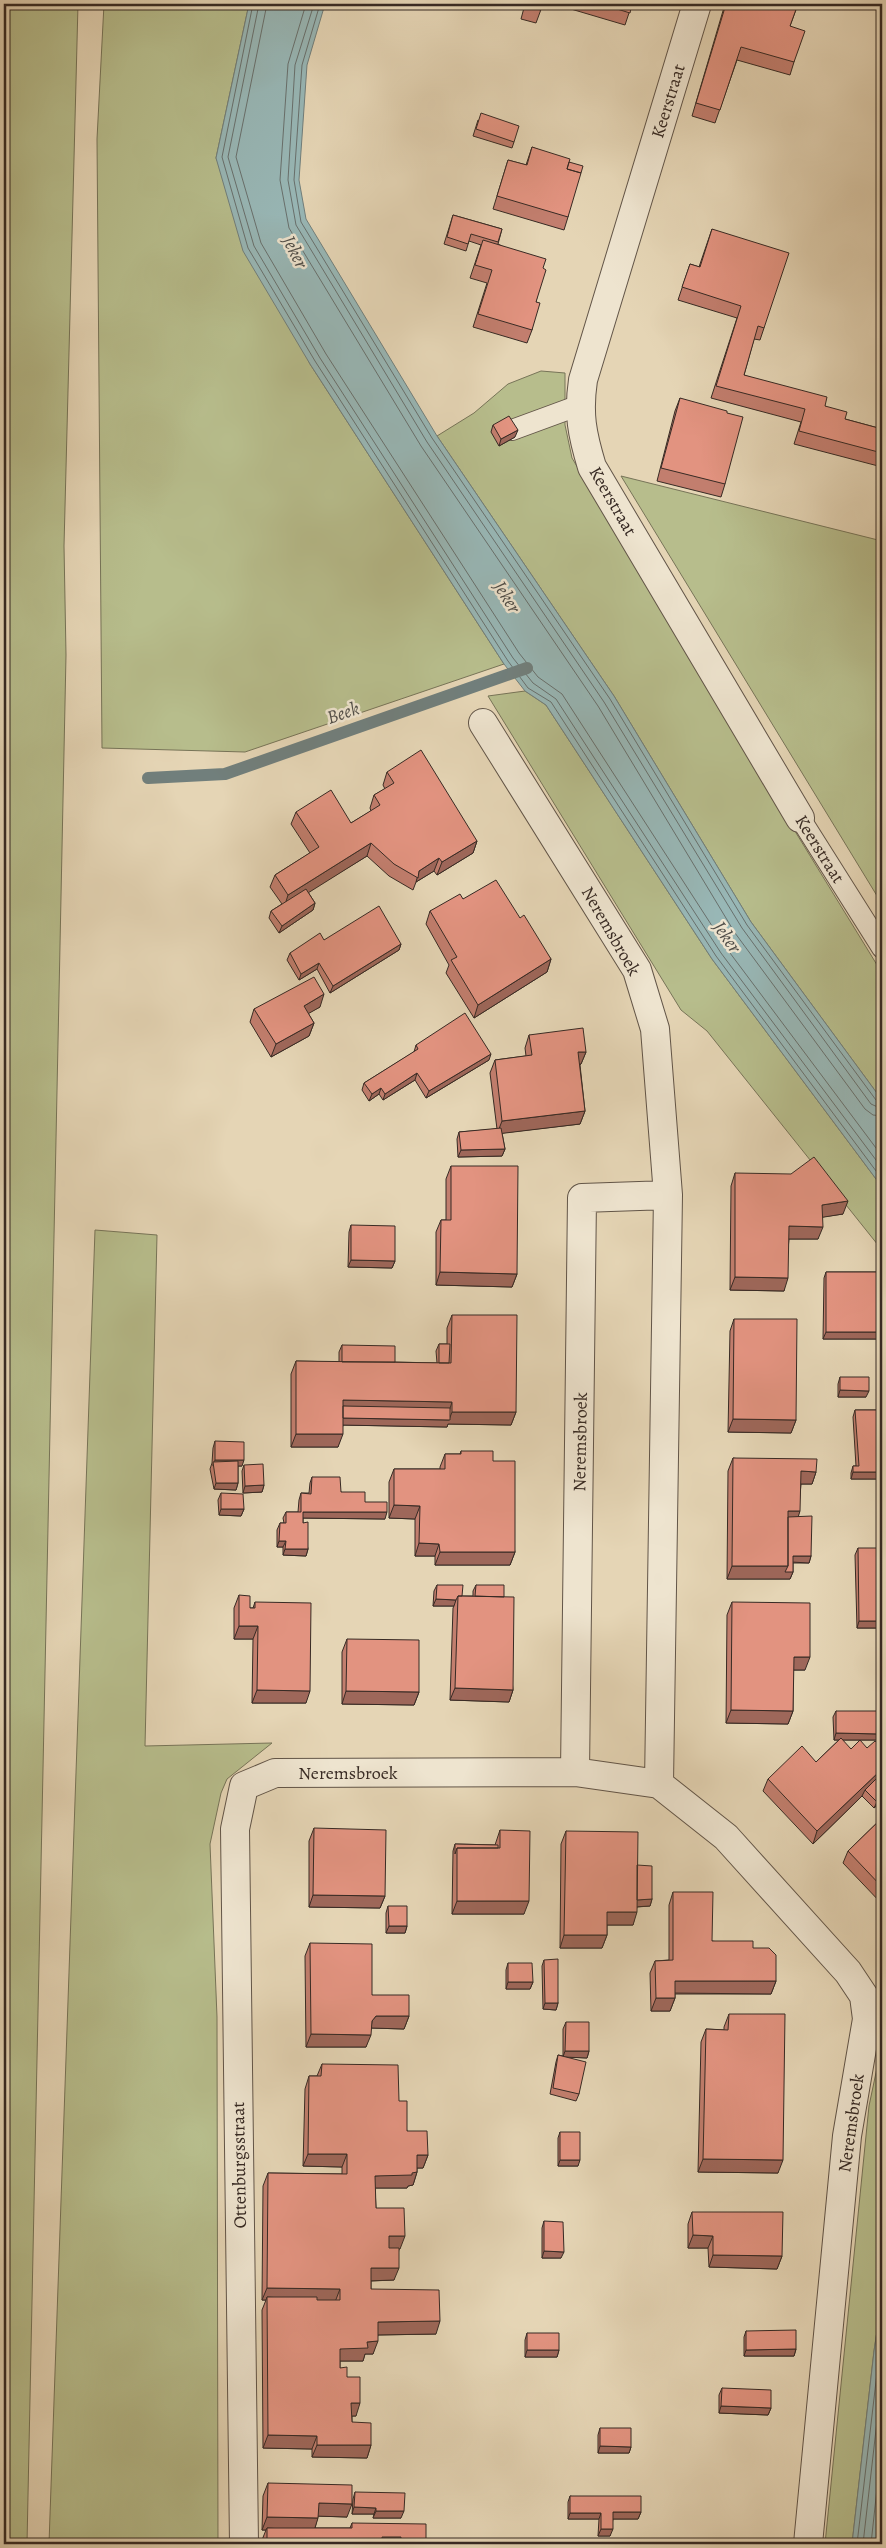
<svg xmlns="http://www.w3.org/2000/svg" width="886" height="2548" font-family="Alegreya,serif">
<style>
.green{fill:#b7bd8c;stroke:#777458}
.water{fill:#98b7b6;stroke:#717f7c}
.lines{fill:none;stroke-linecap:round;stroke-linejoin:round}
.shore{stroke:#68706d;stroke-width:1}
.stream{stroke:#717f7c;stroke-width:12}
.service-casing{stroke:#625548;stroke-width:22}
.minor-casing{stroke:#625548;stroke-width:30}
.service{stroke:#eee4cf;stroke-width:20}
.minor{stroke:#eee4cf;stroke-width:28}
.wall{fill:#c27e6e;stroke:#372a24}
.shaded-wall{fill:#9e675a;stroke:#372a24}
.building{fill:#e29380;stroke:#372a24}
.labels{text-anchor:middle;dominant-baseline:central;stroke-width:5;stroke-linejoin:round;paint-order:stroke}
.street-label{font-size:18px;fill:#372a24;stroke:#eee4cf}
.water-label{font-size:19px;font-style:italic;fill:#4f4d48;stroke:#eee4cf}
</style>
<rect width="100%" height="100%" fill="#e5d5b5"/>
<filter id="stains"><feTurbulence type="fractalNoise" baseFrequency=".004" numOctaves="4"/><feColorMatrix values="0 0 0 0 .2 0 0 0 0 .09 0 0 0 0 .02 0 0 0 .5 -.17"/></filter>
<radialGradient id="worn" r=".72"><stop offset=".6" stop-color="#630" stop-opacity="0"/><stop offset="1" stop-color="#630" stop-opacity=".3"/></radialGradient>
<path class="green" d="M4,4H78L64,546L66,655L27,2544H4Z
M104,4H249L216,158L310,364L504,664L245,752L102,748L97,139Z
M541,371L565,373V425L572,458L747,753L882,973V1100L751,922L614,696L437,436L474,413L508,384Z
M621,476L882,541V904Z
M525,691L546,705L712,959L882,1187V1250L707,1031L681,1010L488,696Z
M95,1230L157,1235L145,1746L272,1743L227,1779L221,1793L210,1844L217,2017L218,2544H49Z
M882,2044V2298L874,2351L852,2544H825L869,2106Z"/>
<path class="water" d="M249,4H325L307,65L299,180L306,219L437,436L614,696L751,922L882,1100V1187L712,959L546,705L525,691L504,664L310,364L243,251L216,158Z
M882,2298V2544H852L874,2351Z"/>
<g class="lines">
<path class="shore" d="M253,4L222,157L248,248L315,361L508,661L528,688L551,702L716,956L882,1179
M259,4L228,157L254,246L320,358L513,658L533,683L556,699L721,953L882,1168
M267,4L236,157L261,243L326,354L519,653L538,677L562,694L727,949L882,1156
M306,4L288,64L280,180L289,228L421,446L598,706L735,933L865,1109L873,1115L882,1116
M314,4L295,65L288,180L296,225L427,442L604,702L742,928L871,1104L882,1109
M320,4L302,65L294,180L301,222L432,438L610,699L747,925L876,1100L882,1102
M857,2544L882,2330
M863,2544L882,2377
M871,2544L882,2442"/>
<path class="stream" d="M148,778L225,774L527,668"/>
<g class="service-casing">
<path id="service" d="M512,430L580,405
M800,818L882,948"/>
</g>
<g class="minor-casing">
<path id="minor" d="M697,4L583,380C578,414 582,434 592,467L800,818
M483,723L637,970L655,1029L668,1195L659,1784
M575,1772L582,1198L668,1195
M244,2544L235,1829L244,1786L275,1773L575,1772L659,1784L726,1837L848,1972L864,1996L867,2019L847,2136L808,2544"/>
</g>
<use href="#service" class="service"/>
<use href="#minor" class="minor"/>
</g>
<path class="wall" d="M525,4H543L536,23L521,19Z
M554,4H632L625,25Z
M725,4H798L790,26L794,62L790,75L737,60L715,123L692,116Z
M478,120L514,142L512,148L473,136Z
M532,147L569,162L568,217L564,230L493,209L508,160L526,165Z
M453,215L502,229L498,244L543,268L536,302L532,330L527,343L473,327L487,283L470,278L481,245L469,241L466,251L444,244Z
M712,229L764,328L760,340L754,339L744,375L825,406L845,419L882,429V467L794,444L801,422L711,398L737,318L678,300L690,264L699,267Z
M680,398L725,484L721,497L657,481L675,411Z
M493,425L515,437L499,446L491,432Z
M387,772L477,841L473,853L437,875L434,871L416,882L413,890L389,876L367,856L308,892L315,903L313,910L279,933L269,918L271,911L282,904L270,887L275,875L310,853L291,824L296,812L351,823L371,811L370,808L374,795L385,789L383,785Z
M463,899L520,918L551,959L547,972L474,1018L446,973L449,965L426,924L430,911Z
M324,940L401,944L399,950L330,993L317,969L299,980L287,960L290,953Z
M320,1007L308,1013L314,1023L309,1036L271,1057L250,1022L254,1009Z
M529,1035L586,1052L581,1064L580,1065L585,1111L580,1124L502,1133L505,1149L502,1156L458,1157L457,1139L459,1132L497,1129L490,1073L495,1060L526,1056L525,1048Z
M416,1045L489,1060L426,1098L415,1080L383,1100L379,1094L369,1101L362,1090L364,1083L414,1052Z
M451,1166L517,1274L512,1287L436,1285V1232L441,1220H446V1179Z
M735,1173L843,1214L822,1217L818,1239H789L784,1291L730,1290L731,1186Z
M351,1225L395,1261L392,1268L348,1267L349,1232Z
M826,1272H882V1339H823L824,1278Z
M452,1315L516,1412L511,1425L448,1424L447,1427L343,1425L338,1447H291V1374L296,1361L339,1362V1352L342,1345L395,1362L437,1363L436,1351L439,1344H447V1328Z
M734,1319L796,1420L791,1433L728,1432L730,1331Z
M840,1377L866,1397H838V1384Z
M855,1410H882V1479H851V1473L853,1466H856L853,1417Z
M215,1441L242,1466H238V1483L236,1490L214,1489L210,1469L212,1463L213,1448Z
M461,1451L493,1461L515,1552L510,1565H435V1556H415V1519L389,1518V1482L394,1469H440V1467L445,1454H460Z
M733,1458L816,1472L812,1484H801L798,1517L811,1556L809,1563H793V1572L790,1579H727L728,1471Z
M244,1465L264,1485L262,1492L243,1493L242,1471Z
M312,1477L341,1492L365,1502L385,1519L303,1518V1523L308,1549L306,1556L283,1555V1547H277V1530L280,1523H284L283,1518L286,1512H298L299,1500L301,1493H309L310,1483Z
M221,1493L244,1509L241,1516L219,1515L218,1500Z
M858,1548L882,1628H857L855,1555Z
M437,1585L462,1596H473V1591L476,1585L504,1597L513,1690L509,1702L450,1700L453,1608L454,1606H433L434,1591Z
M239,1595L250,1608H253L255,1602L306,1703H252L253,1639H234V1608Z
M732,1602L805,1670H793V1711L788,1724L726,1723L727,1615Z
M347,1639L419,1692L414,1705L342,1704V1652Z
M836,1711L880,1734L878,1740H842L882,1801L874,1808L862,1796L813,1844L763,1791L768,1779L816,1762L839,1740H834L833,1717Z
M882,1818V1904L843,1863L848,1851Z
M314,1828L385,1896L380,1908L309,1907V1841Z
M500,1830L524,1914H452L453,1851L455,1844L495,1845Z
M566,1831L637,1865L652,1899L650,1906L637,1907L633,1925H607V1935L602,1948H560L561,1844Z
M673,1892L712,1941L753,1948L776,1981L771,1994H675V1998L670,2011H651L650,1973L655,1961L669,1960V1905Z
M388,1906L407,1926L405,1933H386V1913Z
M310,1943L372,1995L409,2016L404,2029L371,2028L366,2047H306L305,1956Z
M544,1960L558,2003L556,2010L543,2009L542,1966Z
M508,1963L533,1982L530,1989H506V1970Z
M729,2014L778,2173L698,2172L701,2042L706,2029L724,2030V2027Z
M566,2022L589,2051L587,2058L568,2057L579,2094L576,2101L550,2094L556,2062L558,2055L563,2056V2029Z
M322,2064L399,2101L407,2131L428,2155L423,2168H417V2172L413,2185L408,2186L407,2188H375L376,2208L400,2249H399L394,2280L371,2281V2289L436,2334L378,2335L373,2354H365L363,2361H340V2368L347,2377L356,2416H352V2422L371,2445L367,2458L312,2457V2449L263,2448L262,2310L266,2300H262L263,2186L268,2173L342,2174V2167L303,2166L305,2089L309,2076H317Z
M560,2132L578,2166H558V2138Z
M692,2212L782,2256L777,2269L709,2267L708,2248H688V2224Z
M544,2221L561,2258H542V2228Z
M746,2331L796,2349L794,2356H744V2337Z
M527,2333L559,2350L557,2357H525V2340Z
M722,2388L771,2408L768,2415L719,2413V2395Z
M600,2428L631,2447L629,2453H598V2435Z
M268,2483L347,2517L318,2516L315,2528H350L352,2523L424,2544H262V2540L266,2530H262L263,2496Z
M355,2492L401,2518H373L374,2514H352L353,2499Z
M570,2496L641,2512L638,2519H613L610,2536H598L599,2519H568V2502Z"/>
<path class="shaded-wall" d="M518,430L515,437L499,446L501,439Z
M477,841L473,853L437,875L442,862Z
M371,843L367,856L284,908L288,895Z
M439,858L434,871L416,882L419,871Z
M315,903L313,910L279,933L282,926Z
M401,944L399,950L330,993L333,986Z
M551,959L547,972L474,1018L478,1005Z
M319,963L317,969L299,980L301,974Z
M324,994L320,1007L299,1019L304,1006Z
M314,1023L309,1036L271,1057L276,1044Z
M578,1052H586L581,1064L574,1065Z
M491,1054L489,1060L426,1098L429,1091Z
M417,1073L415,1080L383,1100L385,1094Z
M381,1088L379,1094L369,1101L372,1094Z
M585,1111L580,1124L497,1134L502,1121Z
M505,1149L502,1156L458,1157L461,1150Z
M848,1201L843,1214L818,1218L822,1205Z
M789,1226L823,1227L818,1239H784Z
M351,1260L395,1261L392,1268L348,1267Z
M440,1272L517,1274L512,1287L436,1285Z
M735,1277L788,1278L784,1291L730,1290Z
M826,1332H882V1339H823Z
M840,1390L869,1391L866,1397H838Z
M343,1400L452,1402L448,1415L341,1406Z
M452,1412H516L511,1425L448,1424L447,1427L339,1425L341,1418L449,1420Z
M733,1419L796,1420L791,1433L728,1432Z
M296,1434H343L338,1447H291Z
M215,1460H244L242,1466H213V1464Z
M801,1471L816,1472L812,1484H796Z
M853,1472H882V1479H851Z
M216,1483H238L236,1490L214,1489Z
M264,1485L262,1492L243,1493L245,1486Z
M394,1505L420,1506L415,1519L389,1518Z
M221,1509H244L241,1516L219,1515Z
M788,1511H800L796,1524L785,1517Z
M303,1512H387L385,1519L301,1518Z
M279,1541H286L283,1547H277Z
M419,1543L439,1544L435,1556H415Z
M285,1549H308L306,1556L283,1555Z
M440,1552H515L510,1565H435Z
M793,1556H811L809,1563L791,1562Z
M732,1566H788L793,1572L790,1579H727Z
M436,1599L456,1600L454,1606H433Z
M859,1621H882V1628H857Z
M239,1626H258L253,1639H234Z
M794,1657H810L805,1670H789Z
M455,1688L513,1690L509,1702L450,1700Z
M257,1690L310,1691L306,1703H252Z
M346,1691L419,1692L414,1705L342,1704Z
M731,1710L793,1711L788,1724L726,1723Z
M836,1733L880,1734L878,1740H834Z
M882,1769V1778L865,1790L862,1796L813,1844L817,1831Z
M882,1796V1801L874,1808L877,1802Z
M313,1895L385,1896L380,1908L309,1907Z
M652,1899L650,1906L633,1907L635,1900Z
M457,1901H529L524,1914H452Z
M607,1912H637L633,1925H603Z
M389,1926H407L405,1933H386Z
M564,1935H607L602,1948H560Z
M675,1981H776L771,1994L670,1993Z
M508,1982H533L530,1989H506Z
M656,1998H675L670,2011H651Z
M545,2003H558L556,2010L543,2009Z
M376,2016H409L404,2029L371,2028L372,2021Z
M311,2034L371,2035L366,2047H306Z
M565,2051H589L587,2058L563,2057Z
M308,2154H347L342,2167L303,2166Z
M417,2155H428L423,2168H412Z
M703,2159L783,2160L778,2173L698,2172Z
M560,2160H580L578,2166H558Z
M417,2172L413,2185L408,2186L407,2188H370L375,2176Z
M693,2235L713,2236L708,2248H688Z
M389,2236H405L400,2249H384Z
M544,2251L564,2252L561,2258H542Z
M713,2255L782,2256L777,2269L709,2267Z
M371,2268H399L394,2280L366,2281Z
M267,2288L340,2289L335,2302L267,2297L266,2300H262Z
M440,2321L436,2334L373,2335L378,2322Z
M378,2341L373,2354H365L363,2361H336L340,2349L367,2342Z
M796,2349L794,2356H744L746,2350Z
M527,2350H559L557,2357H525Z
M351,2403H360L356,2416H347Z
M721,2406L771,2408L768,2415L719,2413Z
M268,2435L317,2436L312,2449L263,2448Z
M317,2445H371L367,2458L312,2457Z
M600,2446L631,2447L629,2453H598Z
M319,2503L352,2504L347,2517L314,2516Z
M354,2507L376,2508L374,2514H352Z
M376,2511H404L401,2518H373Z
M613,2512H641L638,2519H610Z
M570,2513H601L599,2519H568Z
M267,2517L318,2518L314,2531L267,2528L266,2530H262Z
M601,2529H613L610,2536H598Z
M382,2537H401L399,2544H379Z
M401,2540L426,2541L424,2544H400Z"/>
<path class="building" d="M526,4H543L541,10L525,6Z
M601,4H632L630,13Z
M726,4H798L790,26L805,31L794,62L741,47L720,110L696,103Z
M481,113L519,126L514,142L476,129Z
M532,147L570,159L567,169L581,173L568,217L497,196L508,160L527,165Z
M569,162L583,166L581,173L567,169Z
M453,215L502,229L498,242L471,234L468,244L447,237Z
M712,229L789,253L764,328L758,326L744,375L827,397L825,406L847,412L845,419L882,429V453L799,431L805,409L716,386L741,306L682,287L690,264L700,267Z
M483,240L546,259L543,268L546,270L536,302L540,303L532,330L478,314L492,270L475,265Z
M680,398L727,411V413L743,417L725,484L661,468Z
M509,416L518,430L501,439L493,425Z
M421,750L477,841L442,862L439,858L419,871L418,878L394,864L371,843L288,895L275,875L319,847L296,812L331,790L351,823L380,805L374,795L394,783L387,772Z
M496,880L520,918L524,915L551,959L478,1005L451,960L457,957L430,911L460,894L463,899Z
M306,889L315,903L282,926L271,911Z
M379,906L401,944L333,986L319,963L301,974L290,953L320,933L324,940Z
M314,977L324,994L304,1006L314,1023L276,1044L254,1009Z
M465,1013L491,1054L429,1091L417,1073L385,1094L381,1088L372,1094L364,1083L418,1049L416,1045Z
M583,1028L586,1052H578L585,1111L502,1121L495,1060L532,1055L529,1035Z
M501,1128L505,1149L461,1150L459,1132Z
M814,1157L848,1201L822,1205L823,1227L789,1226L788,1278L735,1277V1173L791,1174Z
M451,1166H518L517,1274L440,1272L441,1220H451Z
M351,1225L395,1226V1261L351,1260Z
M826,1272H882V1332H826Z
M452,1315H517L516,1412H452V1402L343,1400V1434H296V1361L451,1363Z
M734,1319H797L796,1420L733,1419Z
M439,1344H450L449,1363H439Z
M342,1345L395,1346V1362H342Z
M840,1377H869V1391L840,1390Z
M343,1406L450,1408V1420L343,1418Z
M855,1410H882V1472H853V1466H859Z
M215,1441L244,1442V1460H215Z
M461,1451H493V1461H515V1552H440L439,1544L419,1543L420,1506L394,1505V1469H445V1454H461Z
M733,1458L817,1459L816,1472L801,1471L800,1511H788V1566H732Z
M238,1461V1483H216L213,1462Z
M263,1464L264,1485L245,1486L244,1465Z
M312,1477H340L341,1492H365V1502H387V1512H303V1523L308,1522V1549H285L286,1541H279L280,1523H286V1512H301V1493L311,1494Z
M221,1493L243,1494L244,1509H221Z
M812,1516L811,1556H793V1572H785L788,1566V1517Z
M858,1548H882V1621H859Z
M437,1585H463L462,1596H458L456,1600L436,1599Z
M476,1585H504V1597L475,1596Z
M239,1595L250,1596V1608H255V1602L311,1603L310,1691L257,1690L258,1626H239Z
M458,1596L514,1597L513,1690L455,1688Z
M732,1602L810,1603V1657H794L793,1711L731,1710Z
M347,1639L419,1640V1692L346,1691Z
M836,1711H880V1734L836,1733Z
M841,1738L851,1749L860,1740L867,1748L875,1741L882,1748V1769L817,1831L768,1779L802,1746L816,1762Z
M882,1773V1796L877,1802L865,1790Z
M882,1818V1887L848,1851Z
M314,1828L386,1830L385,1896L313,1895Z
M500,1830L530,1831L529,1901H457V1848H500Z
M566,1831L638,1832L637,1912H607V1935H564Z
M455,1844L498,1845V1848H457L455,1854Z
M637,1865L652,1866V1899L637,1900Z
M673,1892H713L712,1941H753V1948H769L776,1955V1981H675V1998H656L655,1961L673,1960Z
M388,1906H407V1926H389Z
M310,1943L372,1944V1995H409V2016H376L372,2021L371,2035L311,2034Z
M558,1959V2003H545L544,1960Z
M508,1963H532L533,1982H508Z
M729,2014H785L783,2160L703,2159L706,2029L728,2030Z
M566,2022H589V2051H565Z
M558,2055L586,2062L579,2094L553,2088Z
M322,2064L398,2065L399,2101H407V2131H427L428,2155H417V2172L412,2173V2175L375,2176L376,2208H404L405,2236H389V2248H399V2268H371V2289L439,2290L440,2321L378,2322V2341L367,2342L368,2348L340,2349V2368L347,2367V2377H360V2403H351L352,2422L371,2423V2445H317V2436L268,2435L267,2297H317V2300H340V2289L267,2288L268,2173L347,2174V2154H308L309,2076H321Z
M560,2132H580V2160H560Z
M692,2212H783L782,2256L713,2255V2236L693,2235Z
M544,2221L563,2222L564,2252L544,2251Z
M796,2330V2349L746,2350V2331Z
M527,2333H559V2350H527Z
M722,2388L771,2390V2408L721,2406Z
M600,2428H631V2447L600,2446Z
M268,2483L352,2485V2504L319,2503L318,2518L267,2517Z
M355,2492L405,2493L404,2511H376V2508L354,2507Z
M570,2496H641V2512H613V2529H601V2513H570Z
M352,2523L426,2524V2541L401,2540V2537H382V2544H267V2528H352Z"/>
<g class="labels">
<g class="street-label">
<text transform="translate(668 101) rotate(-73)">Keerstraat</text>
<text transform="translate(613 501) rotate(60)">Keerstraat</text>
<text transform="translate(820 849) rotate(58)">Keerstraat</text>
<text transform="translate(611 931) rotate(60)">Neremsbroek</text>
<text transform="translate(580 1442) rotate(-89)">Neremsbroek</text>
<text x="348" y="1773">Neremsbroek</text>
<text transform="translate(851 2123) rotate(-82)">Neremsbroek</text>
<text transform="translate(239 2165) rotate(-91)">Ottenburgsstraat</text>
</g>
<g class="water-label">
<text transform="translate(295 252) rotate(63)">Jeker</text>
<text transform="translate(507 597) rotate(58)">Jeker</text>
<text transform="translate(343 713) rotate(-19)">Beek</text>
<text transform="translate(727 937) rotate(55)">Jeker</text>
</g>
</g>
<rect width="886" height="2548" fill="none" stroke="#e5d5b5" stroke-width="20"/>
<rect x="5" y="5" width="876" height="2538" fill="none" stroke="#372a24" stroke-width="2.5"/>
<rect x="10" y="10" width="866" height="2528" fill="none" stroke="#372a24"/>
<rect width="100%" height="100%" filter="url(#stains)"/>
<rect width="100%" height="100%" fill="url(#worn)"/>
</svg>
